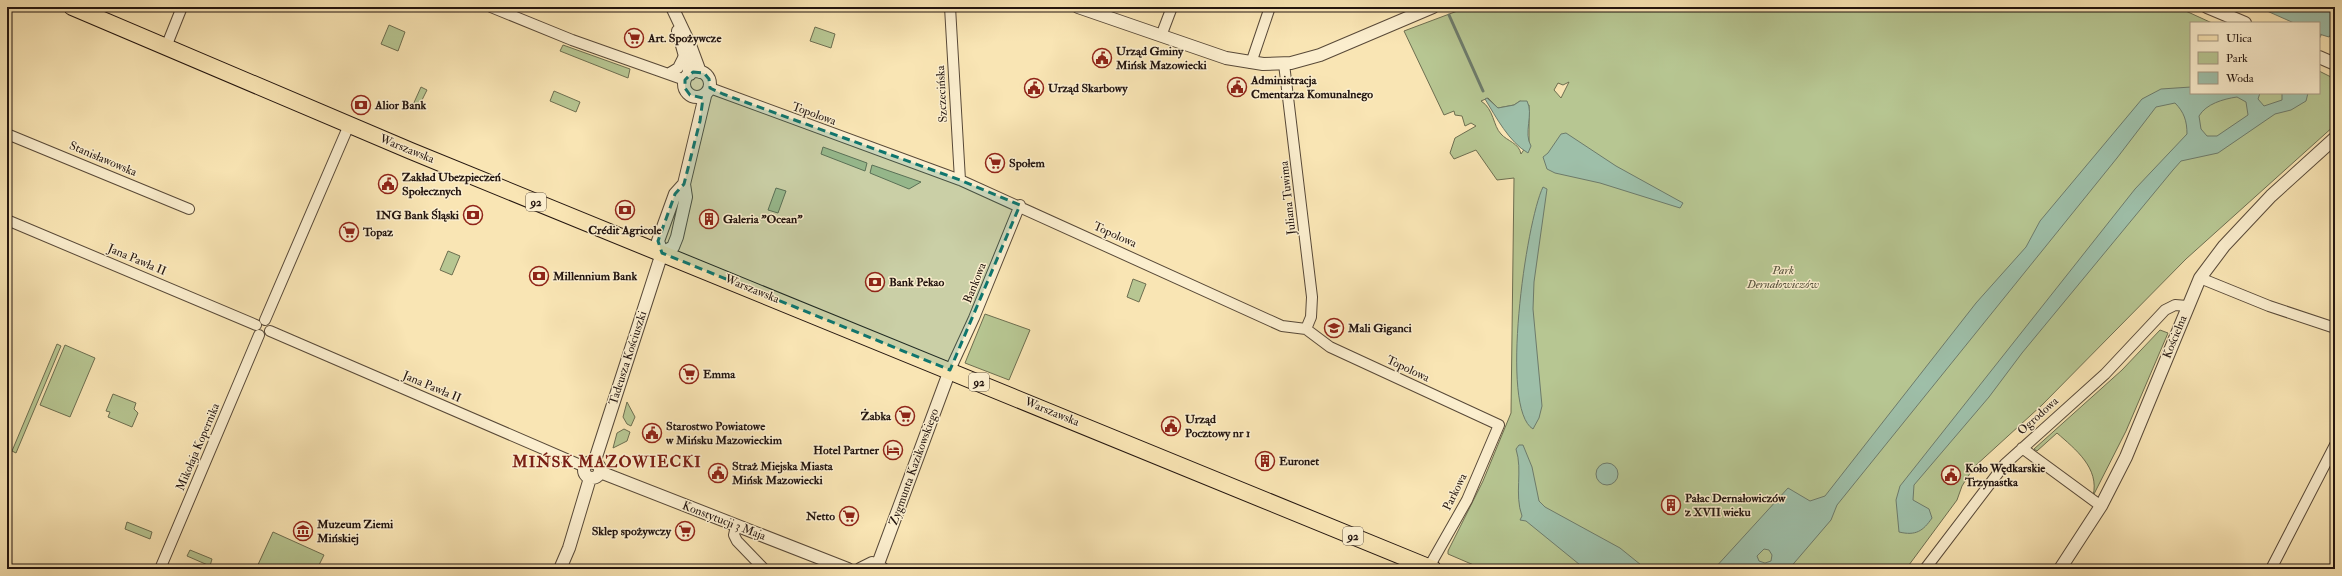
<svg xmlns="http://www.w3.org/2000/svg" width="2342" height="576" font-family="'IM FELL Double Pica',serif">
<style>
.green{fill:#b7c692;stroke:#6d6e50;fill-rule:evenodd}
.water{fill:#9ebfa9;stroke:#6d7b6b;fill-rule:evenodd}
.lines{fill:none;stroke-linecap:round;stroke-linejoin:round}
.stream{stroke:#6d7b6b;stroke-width:3}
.minor-casing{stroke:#584938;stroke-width:12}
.tertiary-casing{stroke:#584938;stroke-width:14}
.primary-casing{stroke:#23150f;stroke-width:18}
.minor{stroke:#fbeece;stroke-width:10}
.tertiary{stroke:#fbeece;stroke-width:12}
.primary{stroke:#f9e5b4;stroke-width:16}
.marked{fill:#0f766e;fill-opacity:0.2;stroke:#0f766e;stroke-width:3;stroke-dasharray:8 5;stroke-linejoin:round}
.labels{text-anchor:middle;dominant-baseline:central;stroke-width:3;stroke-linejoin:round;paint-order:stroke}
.shield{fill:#fbeece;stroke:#645648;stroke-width:1}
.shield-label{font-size:11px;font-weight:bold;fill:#23150f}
.poi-label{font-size:12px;font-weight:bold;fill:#23150f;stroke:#fbeece;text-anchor:start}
.street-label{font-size:12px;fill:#23150f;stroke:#fbeece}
.park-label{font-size:12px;font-style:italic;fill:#57533d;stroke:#fbeece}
.district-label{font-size:16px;font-weight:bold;letter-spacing:1px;fill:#7a1f14;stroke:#fbeece}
</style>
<rect width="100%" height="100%" fill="#f9e5b4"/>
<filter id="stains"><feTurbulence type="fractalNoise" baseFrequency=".005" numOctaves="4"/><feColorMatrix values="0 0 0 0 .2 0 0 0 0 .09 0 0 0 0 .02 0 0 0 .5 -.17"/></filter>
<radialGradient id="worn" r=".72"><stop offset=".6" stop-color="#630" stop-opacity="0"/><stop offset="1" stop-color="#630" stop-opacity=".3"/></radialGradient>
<path class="green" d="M1468,7H1957L2054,10L2094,7H2177L2212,23H2191V93H2319V71L2335,79V125L2186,259L2042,405L1974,467L1962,486L1957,500L1906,569H1483L1448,554V551L1483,481L1511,413L1514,178L1497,180L1476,150L1454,159L1450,153L1455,138L1476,126L1471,123L1465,126L1462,116L1455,115L1454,111L1444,115L1404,31ZM1569,82L1561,98L1554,90L1558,83L1563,85ZM1488,98L1498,108L1514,105L1520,101L1529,105V142L1521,154C1519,143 1507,141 1501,134C1493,126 1494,109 1481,101Z
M389,25L405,32L398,51L381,44Z
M815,27L835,34L831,48L810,41Z
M563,45L630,69L628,78L560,51Z
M421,87L427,90L417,110L412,107Z
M554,91L580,102L576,112L550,101Z
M823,147L867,163L865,171L821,154Z
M872,165L921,182L909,189L870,173Z
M776,188L786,191L778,213L768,210Z
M448,251L460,256L452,275L440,270Z
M1133,279L1146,284L1139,302L1127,297Z
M985,314L1030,330L1009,380L965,363Z
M2160,330L2168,333L2126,431L2093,496C2100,468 2075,449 2057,433L2037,451L2034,449L2122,370Z
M57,344L61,346L16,453L12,451Z
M65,345L95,358L70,417L40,405Z
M113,394L136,403L134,409L138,413L132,427L108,417L110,412L106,411Z
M627,402L635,417L631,426L627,424L623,417Z
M624,429L630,432L627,441L613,448L617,433Z
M127,522L152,532L150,539L125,529Z
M273,532L324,555L317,569H256Z
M190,550L212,559L210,566L187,556Z"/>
<path class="water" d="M2258,7H2335V29L2329,37L2319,34V23H2294Z
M2191,87V93H2260L2258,99L2264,106L2282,100V93H2308L2306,101L2291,110L2275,114L2218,153L2181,161L2173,170L2022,353L1989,397L1914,485L1913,500L1929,509L1932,518C1923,531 1916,536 1899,532L1896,500L1900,486L2135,189L2187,134C2187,121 2184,112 2175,103L2156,107L2117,158L1837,505L1831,520L1789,569H1714L1788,488L1810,501L1825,496L1976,303L2026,247L2040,221L2142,99L2161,89ZM2237,97L2246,102L2248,115L2217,136H2207L2201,129L2199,116C2206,104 2223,99 2237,97ZM1764,549L1769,550L1772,555L1771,561L1765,563L1759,561L1757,556Z
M1487,98L1498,108L1514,105L1520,101H1527C1534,114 1523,133 1531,146L1528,153C1509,142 1496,117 1485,99Z
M1566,133L1616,166L1683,203L1680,208L1600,183L1555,173L1547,169L1543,157L1548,153L1561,134Z
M1543,187L1547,189L1534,282L1533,309L1542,406L1539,418L1533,429C1499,409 1526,222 1543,187Z
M1519,445H1523L1532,467L1539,501L1545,507L1620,548L1646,569H1585L1526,521L1520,520L1522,516C1514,494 1523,471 1516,449Z
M1596 474a11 11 0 1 1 22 0a11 11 0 1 1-22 0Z"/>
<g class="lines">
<path class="stream" d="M1449,15L1483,91
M2319,37L2320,35"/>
<g class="minor-casing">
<path id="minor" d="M491,7L572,40L685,80
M950,7L960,180
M1161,36L1172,7
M166,47L182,7
M1251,63L1270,7
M1284,64L1312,297L1311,317L1306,329
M668,74L678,68L684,56
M710,88L960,180L1282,326L1306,329L1330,347L1499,425L1467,500L1429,567
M7,134L189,209
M7,220L256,325
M2200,278L2269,306L2335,328
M265,320L349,125
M270,331L585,467
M950,370L974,318L1020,205
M2022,448L2101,506
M736,526L734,535L737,541L764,569
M160,569L259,335
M1925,569L2005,464L2105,374L2165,310L2175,305L2187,306
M2271,569L2335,445"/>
</g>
<g class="tertiary-casing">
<path id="tertiary" d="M672,7L690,45L700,72
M1078,7L1226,58L1263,64L1291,63L1320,55L1433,7
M2207,7L2245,23
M678,31L690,74
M2319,57L2335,64
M684 84a13 13 0 1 1 26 0a13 13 0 1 1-26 0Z
M662,253L673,247L677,237L686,197L684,184L705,96
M662,253L658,241L675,194L684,184
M584 470a8 8 0 1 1 16 0a8 8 0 1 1-16 0Z
M594,463L662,253
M600,472L848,569
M878,564L950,370
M560,569L569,548L590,478
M860,569L872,563L883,569
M2060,569L2101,506L2126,457L2200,278L2224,246L2271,196L2335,138"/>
</g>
<g class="primary-casing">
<path id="primary" d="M72,7L411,151L1433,569"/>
</g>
<use href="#minor" class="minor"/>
<use href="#tertiary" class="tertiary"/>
<use href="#primary" class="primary"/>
</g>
<path class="marked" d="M693,72L704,73L709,79L710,88L723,94L960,180L1020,205L950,370L662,253L658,241L675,194L684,184L700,121L703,98L690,95L685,88V80Z"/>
<defs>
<g id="supermarket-ring" transform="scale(1)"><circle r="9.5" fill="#fbeece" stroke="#8f2418" stroke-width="1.5"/><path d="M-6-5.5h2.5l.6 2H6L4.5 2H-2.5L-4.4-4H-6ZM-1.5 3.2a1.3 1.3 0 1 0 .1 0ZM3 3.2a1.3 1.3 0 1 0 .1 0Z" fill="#8f2418"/></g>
<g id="civic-ring" transform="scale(1)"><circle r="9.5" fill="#fbeece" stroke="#8f2418" stroke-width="1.5"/><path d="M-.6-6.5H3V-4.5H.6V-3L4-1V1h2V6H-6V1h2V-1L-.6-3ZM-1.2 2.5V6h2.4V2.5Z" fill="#8f2418"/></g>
<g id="bank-ring" transform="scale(1)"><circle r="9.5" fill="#fbeece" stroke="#8f2418" stroke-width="1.5"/><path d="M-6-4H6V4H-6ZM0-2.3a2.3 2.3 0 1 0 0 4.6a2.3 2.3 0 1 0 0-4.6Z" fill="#8f2418"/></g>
<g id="building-ring" transform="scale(1)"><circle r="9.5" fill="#fbeece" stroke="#8f2418" stroke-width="1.5"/><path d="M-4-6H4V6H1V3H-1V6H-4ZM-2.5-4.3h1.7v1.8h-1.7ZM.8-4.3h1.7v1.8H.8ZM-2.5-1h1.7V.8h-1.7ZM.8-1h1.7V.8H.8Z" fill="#8f2418"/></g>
<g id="school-ring" transform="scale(1)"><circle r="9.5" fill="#fbeece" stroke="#8f2418" stroke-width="1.5"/><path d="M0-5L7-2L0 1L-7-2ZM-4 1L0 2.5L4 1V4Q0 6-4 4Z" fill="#8f2418"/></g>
<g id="hotel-ring" transform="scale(1)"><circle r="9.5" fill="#fbeece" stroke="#8f2418" stroke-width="1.5"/><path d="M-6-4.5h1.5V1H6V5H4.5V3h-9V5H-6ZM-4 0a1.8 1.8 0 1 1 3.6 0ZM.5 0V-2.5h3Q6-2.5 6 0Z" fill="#8f2418"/></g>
<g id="museum-ring" transform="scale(1)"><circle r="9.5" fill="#fbeece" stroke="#8f2418" stroke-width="1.5"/><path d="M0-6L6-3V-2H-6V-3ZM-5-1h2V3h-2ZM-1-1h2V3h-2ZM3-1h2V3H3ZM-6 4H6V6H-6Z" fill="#8f2418"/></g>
</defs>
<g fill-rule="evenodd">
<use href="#supermarket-ring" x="634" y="38"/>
<use href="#civic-ring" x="1102" y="58"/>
<use href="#civic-ring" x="1237" y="87"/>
<use href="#civic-ring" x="1034" y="88"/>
<use href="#bank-ring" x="361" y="105"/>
<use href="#supermarket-ring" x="995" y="163"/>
<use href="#civic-ring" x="388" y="184"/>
<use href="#bank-ring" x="625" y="210"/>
<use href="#bank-ring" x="473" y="215"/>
<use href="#building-ring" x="709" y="219"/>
<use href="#supermarket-ring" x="349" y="232"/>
<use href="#bank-ring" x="539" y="276"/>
<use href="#bank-ring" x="875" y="282"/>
<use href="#school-ring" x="1334" y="328"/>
<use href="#supermarket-ring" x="689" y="374"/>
<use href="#supermarket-ring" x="905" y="416"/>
<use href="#civic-ring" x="1171" y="426"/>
<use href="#civic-ring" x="652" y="433"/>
<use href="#hotel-ring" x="893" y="450"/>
<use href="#building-ring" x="1265" y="461"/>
<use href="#civic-ring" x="718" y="473"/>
<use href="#civic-ring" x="1951" y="475"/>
<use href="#building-ring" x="1671" y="505"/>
<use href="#supermarket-ring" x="849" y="516"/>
<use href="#museum-ring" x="303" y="531"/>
<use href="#supermarket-ring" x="685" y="531"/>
</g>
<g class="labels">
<g class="shield">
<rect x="526" y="193" width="20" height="18" rx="3"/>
<rect x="969" y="373" width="20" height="18" rx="3"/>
<rect x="1343" y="527" width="20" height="18" rx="3"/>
</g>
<g class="shield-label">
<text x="536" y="202">92</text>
<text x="979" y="382">92</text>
<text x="1353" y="536">92</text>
</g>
<g class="poi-label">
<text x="648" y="38">Art. Spożywcze</text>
<text x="1116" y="51">Urząd Gminy<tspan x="1116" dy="14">Mińsk Mazowiecki</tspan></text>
<text x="1251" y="80">Administracja<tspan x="1251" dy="14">Cmentarza Komunalnego</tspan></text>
<text x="1048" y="88">Urząd Skarbowy</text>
<text x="375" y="105">Alior Bank</text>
<text x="1009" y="163">Społem</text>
<text x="402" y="177">Zakład Ubezpieczeń<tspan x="402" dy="14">Społecznych</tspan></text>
<text x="459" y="215" text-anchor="end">ING Bank Śląski</text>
<text x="723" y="219">Galeria "Ocean"</text>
<text x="625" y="230" text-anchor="middle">Crédit Agricole</text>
<text x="363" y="232">Topaz</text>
<text x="553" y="276">Millennium Bank</text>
<text x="889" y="282">Bank Pekao</text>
<text x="1348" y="328">Mali Giganci</text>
<text x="703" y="374">Emma</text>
<text x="891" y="416" text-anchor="end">Żabka</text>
<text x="1185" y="419">Urząd<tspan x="1185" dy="14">Pocztowy nr 1</tspan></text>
<text x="666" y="426">Starostwo Powiatowe<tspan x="666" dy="14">w Mińsku Mazowieckim</tspan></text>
<text x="879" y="450" text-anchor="end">Hotel Partner</text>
<text x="1279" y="461">Euronet</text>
<text x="732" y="466">Straż Miejska Miasta<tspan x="732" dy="14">Mińsk Mazowiecki</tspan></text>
<text x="1965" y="468">Koło Wędkarskie<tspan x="1965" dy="14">Trzynastka</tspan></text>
<text x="1685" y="498">Pałac Dernałowiczów<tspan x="1685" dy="14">z XVII wieku</tspan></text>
<text x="835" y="516" text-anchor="end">Netto</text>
<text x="317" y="524">Muzeum Ziemi<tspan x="317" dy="14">Mińskiej</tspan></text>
<text x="671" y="531" text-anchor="end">Sklep spożywczy</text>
</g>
<g class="street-label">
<text transform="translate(942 94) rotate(-93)">Szczecińska</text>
<text transform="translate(814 114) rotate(20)">Topolowa</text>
<text transform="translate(407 149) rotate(22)">Warszawska</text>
<text transform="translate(103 159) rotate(23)">Stanisławowska</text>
<text transform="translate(1288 198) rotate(-96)">Juliana Tuwima</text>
<text transform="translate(1115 235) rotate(24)">Topolowa</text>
<text transform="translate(137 260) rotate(23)">Jana Pawła II</text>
<text transform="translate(975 283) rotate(-68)">Bankowa</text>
<text transform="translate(752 289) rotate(22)">Warszawska</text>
<text transform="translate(2175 337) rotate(-68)">Kościelna</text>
<text transform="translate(628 358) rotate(-72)">Tadeusza Kościuszki</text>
<text transform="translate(1408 369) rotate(25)">Topolowa</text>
<text transform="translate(432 387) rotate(23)">Jana Pawła II</text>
<text transform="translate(1052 412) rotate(22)">Warszawska</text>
<text transform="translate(2038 416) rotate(-42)">Ogrodowa</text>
<text transform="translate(198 447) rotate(-67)">Mikołaja Kopernika</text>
<text transform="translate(914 467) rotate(-70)">Zygmunta Kazikowskiego</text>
<text transform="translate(1455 492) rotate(-64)">Parkowa</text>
<text transform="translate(724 521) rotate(21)">Konstytucji 3 Maja</text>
</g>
<g class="park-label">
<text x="1783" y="270">Park<tspan x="1783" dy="14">Dernałowiczów</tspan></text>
</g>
<g class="district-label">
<text x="607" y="462">MIŃSK MAZOWIECKI</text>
</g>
</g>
<rect width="2342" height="576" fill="none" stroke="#f9e5b4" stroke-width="24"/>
<rect x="8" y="8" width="2326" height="560" fill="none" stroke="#23150f" stroke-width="2"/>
<rect x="12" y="12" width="2318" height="552" fill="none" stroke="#23150f"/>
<rect x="2190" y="22" width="130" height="72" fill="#fbeece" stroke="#a59782"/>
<rect x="2198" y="35" width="20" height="6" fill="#f9e5b4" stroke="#a59782"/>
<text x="2226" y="42" font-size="12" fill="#23150f">Ulica</text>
<rect x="2198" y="52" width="20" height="12" fill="#b7c692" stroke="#a59782"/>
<text x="2226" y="62" font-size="12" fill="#23150f">Park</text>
<rect x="2198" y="72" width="20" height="12" fill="#9ebfa9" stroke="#a59782"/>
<text x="2226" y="82" font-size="12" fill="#23150f">Woda</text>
<rect width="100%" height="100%" filter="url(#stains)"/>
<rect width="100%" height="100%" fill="url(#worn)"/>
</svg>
